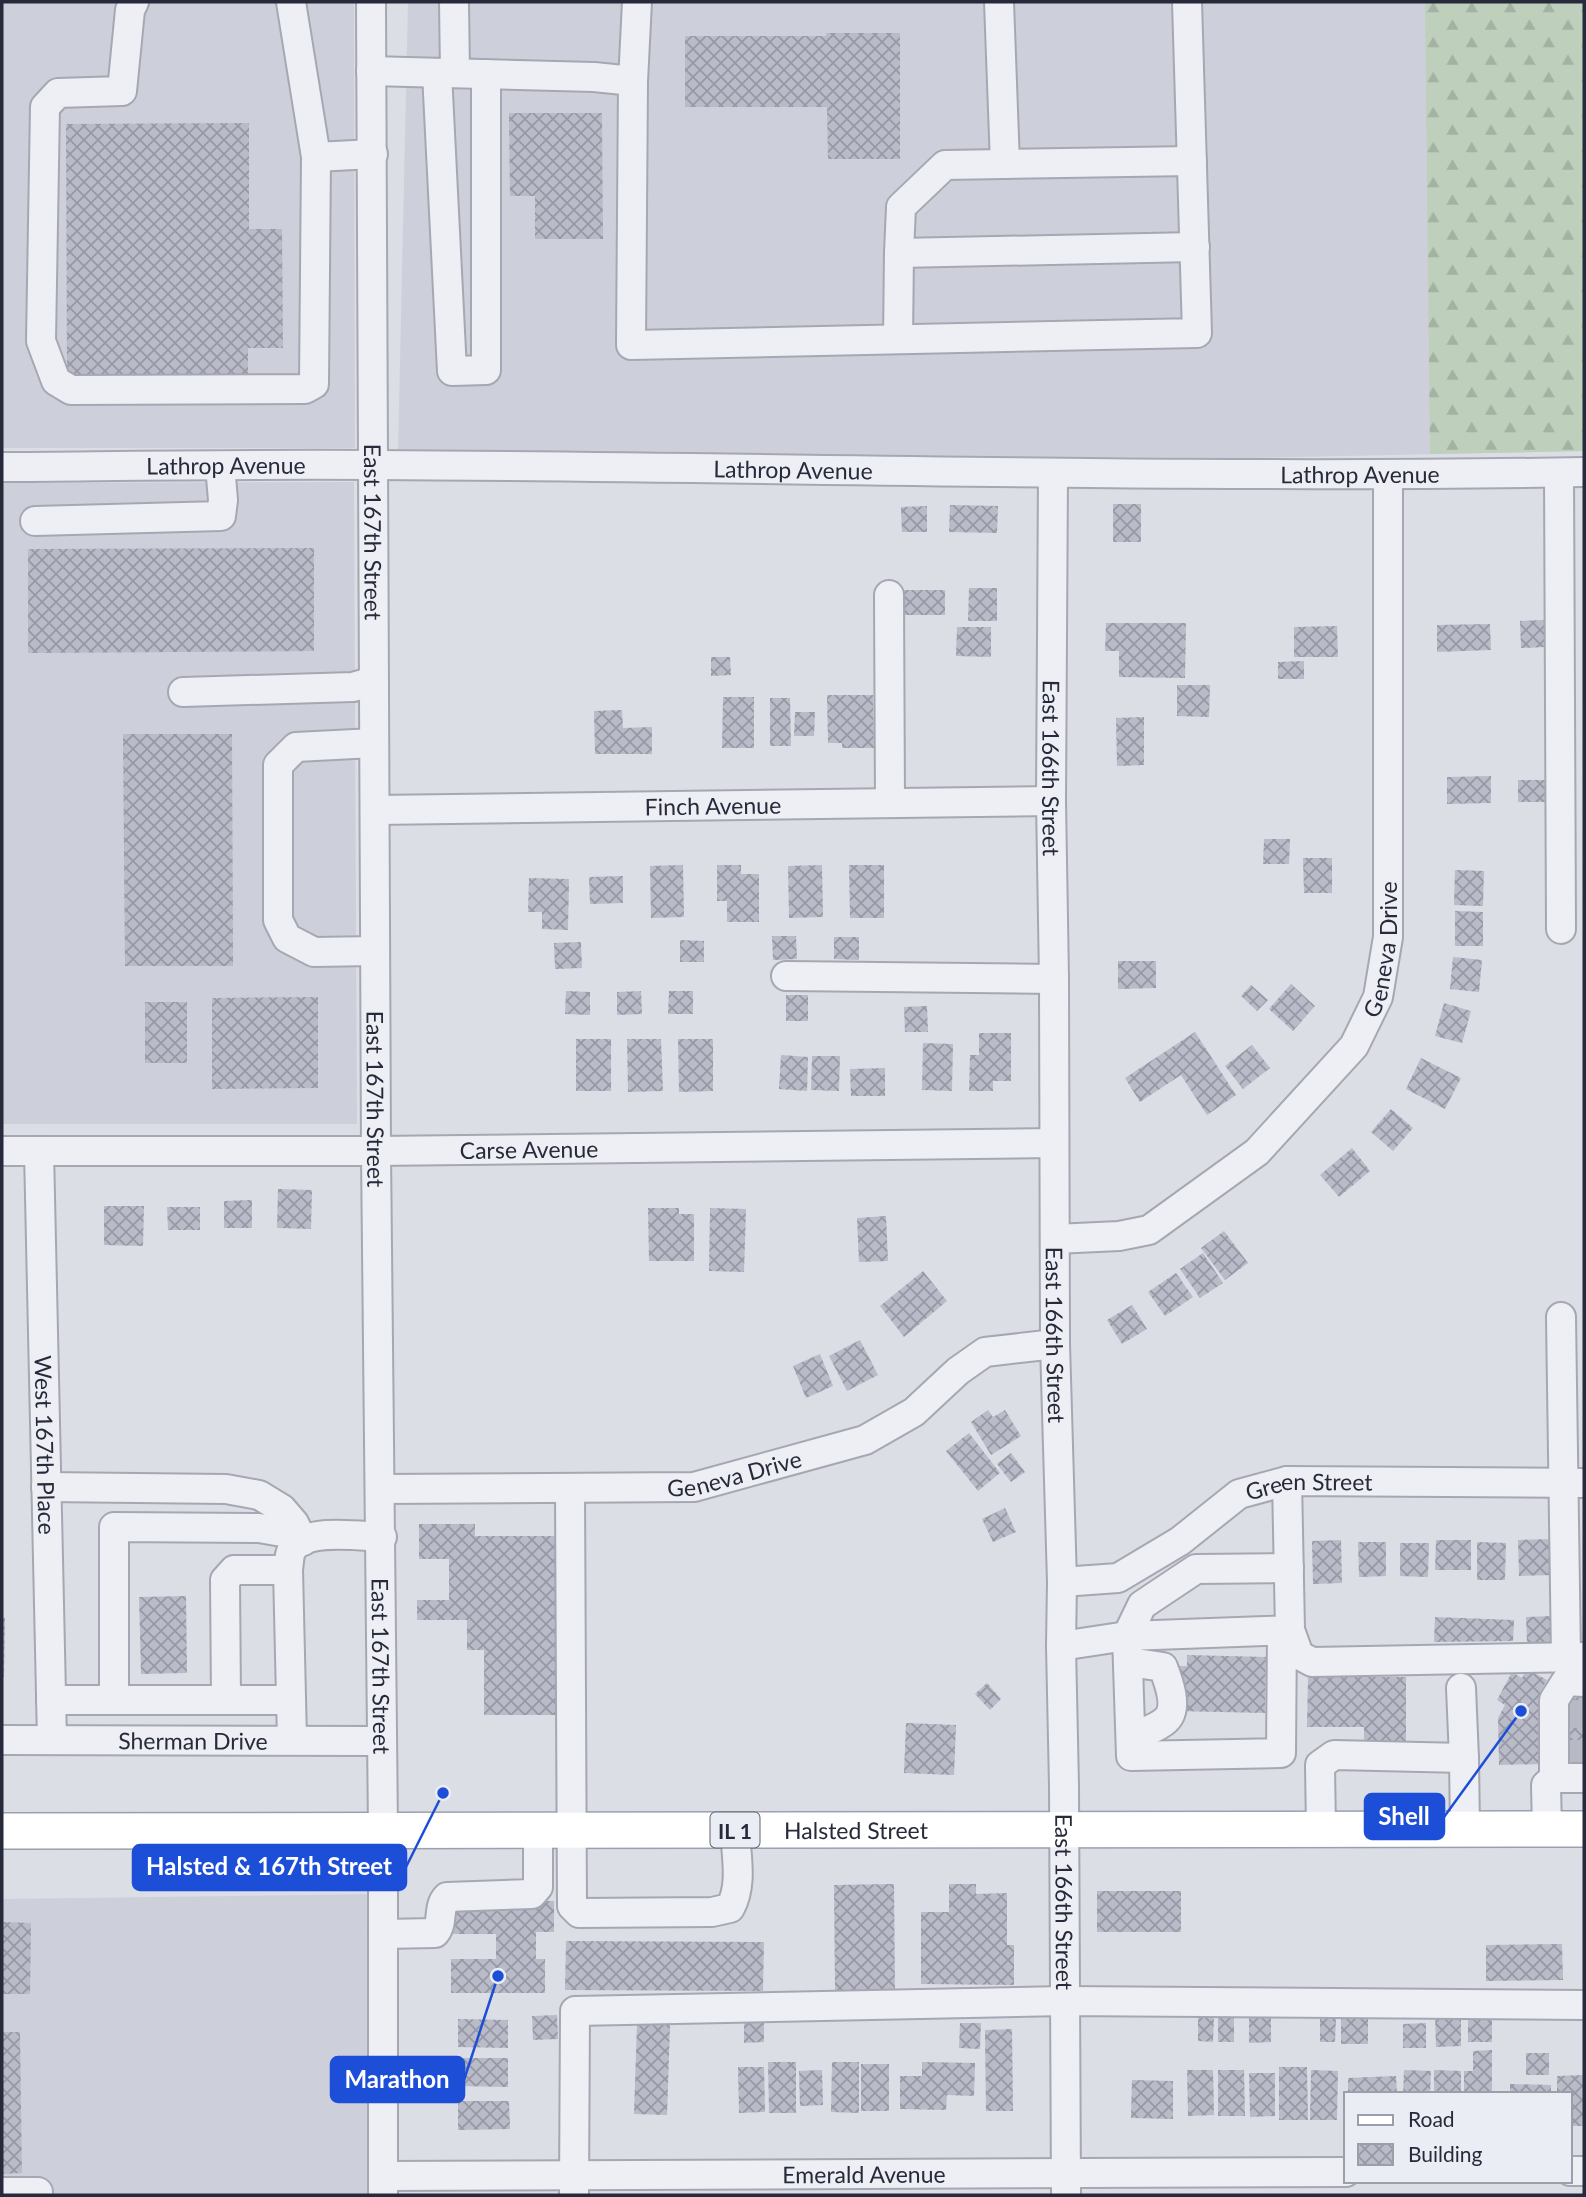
<svg xmlns="http://www.w3.org/2000/svg" width="1586" height="2197" font-family="Lato,sans-serif">
<style>
.built{fill:#cdd0da}
.forest{fill:url(#forest-firs)}
.building{fill:url(#building-cross-hatch)}
.lines{fill:none;stroke-linecap:round;stroke-linejoin:round}
.minor-tunnel{stroke:#b7bac3;stroke-width:28;stroke-dasharray:28 14;stroke-linecap:butt}
.minor-casing{stroke:#a5a8b2;stroke-width:32}
.major-casing{stroke:#9ba0b1;stroke-width:38}
.minor{stroke:#eeeff4;stroke-width:28}
.major{stroke:#fff;stroke-width:35}
.labels{text-anchor:middle;dominant-baseline:central;stroke-width:7;stroke-linejoin:round;paint-order:stroke}
.shield{fill:#eaedf3;stroke:#616472;stroke-width:2}
.shield-label{font-size:21px;font-weight:bold;fill:#262a3b}
.street-label{font-size:23px;fill:#262a3b;stroke:#eaedf3}
.leader{fill:none;stroke:#1d4ed8;stroke-width:2.5}
.callout-dot{fill:#1d4ed8;stroke:#eaedf3;stroke-width:2.5}
.callout{fill:#1d4ed8;stroke:#1d4ed8;stroke-width:2.5}
.callout-label{font-size:24px;text-anchor:middle;font-weight:bold;fill:#fff}
</style>
<defs>
<pattern id="forest-firs" width="22" height="20" patternUnits="userSpaceOnUse" patternTransform="scale(1.75)"><rect width="22" height="20" fill="#becfbc"/><path d="M5 1l3.5 6h-7zM16 11l3.5 6h-7z" fill="#a3b2a2"/></pattern>
<pattern id="building-cross-hatch" width="8" height="8" patternUnits="userSpaceOnUse" patternTransform="scale(1.75)"><rect width="8" height="8" fill="#b9bcc8"/><path d="M0 0l8 8M0 8l8-8" fill="none" stroke="#9699a4"/></pattern>
</defs>
<rect width="100%" height="100%" fill="#dbdee5"/>
<path class="built" d="M2,2H354L355,448H2Z
M408,2H1584V451L1247,458L398,453Z
M354,482L357,1124H2V483Z
M383,1894V2195H2V1899Z"/>
<path class="forest" d="M1425,2H1584V451L1430,454Z"/>
<path class="building" d="M826,33H900V159H828L827,107H685V36H826Z
M509,113H602L603,239H535V196H510Z
M249,123V229H282L283,348H248V374L67,375L66,124Z
M1113,504H1141V542H1113Z
M950,505L998,506L997,533L949,532Z
M927,506V532H902L901,507Z
M314,548V651L28,653V549Z
M969,588H997V621H968Z
M901,590H945V615H901Z
M1544,620L1545,647L1521,648L1520,621Z
M1106,623H1186L1185,678L1119,677V651H1105Z
M1490,624L1491,650L1437,652V625Z
M1337,626L1338,657H1294V627Z
M957,627H991V657L956,656Z
M711,657H730L731,675L711,676Z
M1304,661V679H1278V662Z
M1177,685H1210L1209,717L1177,716Z
M827,695H873L874,748H842V743H828Z
M723,697H754V748H722Z
M770,698H790L791,746H770Z
M622,710L623,728L652,727V754H595L594,711Z
M795,712H815L814,736H794Z
M1144,717V765L1117,766L1116,718Z
M123,734H232L233,966H125Z
M1491,776V803L1447,804V777Z
M1518,780H1548V802H1518Z
M1264,839H1290L1289,864H1263Z
M1303,858H1332V893H1304Z
M683,865L684,917L651,918L650,866Z
M717,865H741V874H759V922H727V901H717Z
M822,865L823,917L789,918L788,866Z
M849,865H884V918H850Z
M1455,870L1484,871L1483,906L1454,905Z
M623,876V903L590,904L589,877Z
M529,878L569,879L568,930L542,929V912H528Z
M1455,911L1483,912V946H1455Z
M772,936H796L797,959L773,960Z
M834,937H859V960L834,959Z
M680,940L704,941V962H680Z
M581,942L582,968L555,969L554,943Z
M1453,957L1482,960L1479,992L1450,989Z
M1118,961H1156V988L1118,989Z
M1291,984L1315,1006L1293,1031L1269,1009Z
M1251,985L1268,1000L1257,1011L1241,996Z
M566,991L590,992V1015L565,1014Z
M641,991L642,1014L617,1015V992Z
M669,991H693V1014H668Z
M786,995H808V1021H786Z
M318,997V1088L212,1089V998Z
M145,1002H187V1063H145Z
M1444,1003L1471,1011L1462,1043L1435,1036Z
M927,1006L928,1032H905L904,1007Z
M1195,1032L1236,1095L1207,1115L1181,1075L1140,1102L1125,1078Z
M979,1033H1011V1081H993V1091H969L970,1055H979Z
M576,1039H611V1091H576Z
M627,1039H661L663,1091L628,1092Z
M678,1039H713V1091L679,1092Z
M923,1043L953,1044L952,1091L922,1090Z
M1252,1045L1270,1068L1243,1089L1225,1066Z
M781,1055L808,1057L807,1091L779,1089Z
M812,1056H840L839,1091L811,1090Z
M1421,1058L1461,1078L1445,1109L1406,1089Z
M885,1068V1096H851L850,1069Z
M1391,1109L1413,1128L1393,1151L1371,1132Z
M1352,1148L1370,1171L1339,1197L1320,1175Z
M278,1189L312,1190L311,1229L277,1228Z
M252,1200V1228H224V1201Z
M104,1206H144L143,1246L104,1245Z
M167,1207H200V1230H168Z
M648,1208H679V1214H694V1261H649Z
M710,1208L746,1209L744,1272L709,1271Z
M886,1216L888,1261L859,1262L857,1218Z
M1224,1231L1248,1263L1225,1280L1201,1248Z
M1203,1253L1223,1283L1200,1298L1180,1269Z
M923,1271L947,1301L904,1337L880,1306Z
M1176,1273L1193,1297L1165,1316L1148,1292Z
M1132,1305L1147,1329L1122,1344L1107,1320Z
M860,1340L878,1375L847,1391L829,1356Z
M820,1354L833,1386L806,1398L793,1366Z
M988,1410L993,1417L1005,1410L1021,1436L991,1455L971,1422Z
M969,1433L1000,1473L978,1491L946,1451Z
M1011,1453L1025,1472L1011,1482L997,1464Z
M1005,1508L1016,1532L993,1542L982,1519Z
M419,1524H475V1536H565V1612H556V1715H484V1650H467V1620H417V1600H449V1559H419Z
M1553,1539L1554,1575L1519,1576L1518,1540Z
M1341,1540L1342,1583L1313,1584L1312,1541Z
M1436,1540H1471V1570H1435Z
M1358,1542H1386V1576L1359,1577Z
M1477,1542L1506,1543L1505,1580H1477Z
M1400,1543H1429L1428,1577L1400,1576Z
M186,1596L187,1673L141,1674L139,1597Z
M1553,1616L1554,1642L1527,1643L1526,1617Z
M1435,1617L1514,1620L1513,1641L1434,1642Z
M2,1618H5L4,1677H2Z
M1187,1655L1266,1657L1265,1713L1175,1711L1176,1666H1187Z
M1527,1669L1547,1680L1540,1692L1542,1764L1499,1765L1498,1718L1505,1705L1497,1700L1512,1672L1522,1678Z
M1308,1677H1406V1750H1364V1727H1307Z
M987,1683L1001,1699L990,1710L975,1694Z
M1569,1692H1584V1773H1569Z
M906,1723L956,1725L954,1775L904,1773Z
M894,1884L895,1990H835L834,1885Z
M949,1884H976V1894L1007,1893V1945H1014V1985L921,1984V1912H949Z
M1097,1891H1181V1932H1097Z
M554,1901V1932H536V1959H545V1993H451V1959H496V1934H450L449,1902Z
M2,1922L31,1923L30,1994H2Z
M566,1941L764,1942L763,1991L565,1990Z
M1562,1944L1563,1980L1486,1981V1945Z
M557,2015L558,2039L533,2040L532,2016Z
M1198,2016L1214,2017L1213,2042L1198,2041Z
M1341,2016H1368V2044H1341Z
M1461,2016V2046L1436,2047L1435,2017Z
M1468,2016H1492V2042H1468Z
M1218,2017H1234V2042H1218Z
M1320,2017L1336,2018L1335,2042H1320Z
M764,2018V2042L744,2043V2019Z
M1249,2018H1271V2042L1249,2043Z
M458,2019L508,2020V2048L458,2047Z
M960,2023H981L980,2049L959,2048Z
M1426,2023V2048H1403V2024Z
M637,2024L670,2025L667,2115L634,2114Z
M1012,2029L1013,2111H986L985,2030Z
M2,2032H20L22,2173L2,2174Z
M1492,2050V2094H1464V2071H1473V2051Z
M1526,2053H1549V2075H1526Z
M458,2058H508V2087L458,2086Z
M768,2062H796V2113H769Z
M832,2062H859V2113L831,2112Z
M922,2062L975,2063L974,2096L947,2095L946,2110L900,2109V2076H922Z
M861,2064H889V2111H861Z
M738,2067H764L765,2112L739,2113Z
M1279,2067H1307L1308,2120H1279Z
M822,2070L823,2105L800,2106L799,2071Z
M1187,2070H1213L1214,2115L1188,2116Z
M1218,2070H1244L1245,2116H1218Z
M1311,2070L1338,2071L1337,2120H1310Z
M1404,2070L1431,2071L1430,2094H1403Z
M1434,2070L1461,2071V2094H1434Z
M1249,2073H1275V2116L1250,2117Z
M1583,2075L1584,2126H1570V2094H1557V2076Z
M1396,2076L1397,2094H1348V2078Z
M1132,2080L1173,2081V2119L1131,2118Z
M1510,2084L1551,2085V2094H1510Z
M458,2101H509L510,2129L458,2130Z"/>
<g class="lines">
<path class="minor-tunnel" d="M1568,1714H1584
M1568,1754H1584"/>
<g class="minor-casing">
<g id="minor">
<path d="M134,2L130,10L122,91L58,93L45,107L41,341L56,381L71,390L305,389L314,384L316,157L291,2"/>
<path id="s1" d="M371,2L376,1151L383,1830V2195"/>
<path d="M454,2L455,73"/>
<path d="M999,2L1005,164"/>
<path d="M371,71L594,77L633,81L631,345L1197,333L1187,2"/>
<path d="M437,73L452,371L486,370V74"/>
<path d="M633,81L637,2"/>
<path d="M316,157L373,154"/>
<path d="M899,253L901,207L945,165L1192,161"/>
<path d="M898,339L899,253L1195,247"/>
<path id="s2" d="M2,467C126,466 251,464 376,465C779,467 1181,479 1584,472"/>
<path d="M1559,473L1561,929"/>
<path id="s3" d="M1053,474L1051,801L1054,979L1055,1344L1062,1582L1061,1646L1064,1786L1066,2195"/>
<path d="M35,521L221,516L223,500L220,466"/>
<path d="M889,595L890,803"/>
<path d="M183,692L353,687L374,681"/>
<path d="M374,743L296,747L278,765V920L287,938L314,952L375,951"/>
<path id="s4" d="M375,810L1051,801"/>
<path d="M786,976L1054,979"/>
<path id="s5" d="M2,1151H376L1054,1143"/>
<path id="s6" d="M39,1151L52,1740"/>
<path id="s7" d="M1055,1239L1119,1236L1149,1230L1257,1152L1354,1046L1378,997L1388,937V475"/>
<path d="M1561,1317L1566,1657"/>
<path d="M46,1487L226,1489L259,1495L282,1509L294,1523L303,1541"/>
<path id="s8" d="M381,1489L694,1487L865,1440L914,1412L958,1371L985,1352L1055,1344"/>
<path d="M570,1489L572,1906L579,1913L712,1912L730,1908C743,1885 736,1855 735,1830"/>
<path id="s9" d="M1062,1582L1118,1578L1180,1541L1239,1494L1287,1481L1584,1483"/>
<path d="M1282,1630L1281,1753L1131,1756L1127,1636L1142,1605L1196,1569L1289,1568"/>
<path d="M1290,1630L1299,1655L1312,1662L1584,1657"/>
<path d="M1061,1646L1127,1636L1290,1630L1287,1481"/>
<path d="M1129,1662L1163,1667C1168,1680 1179,1708 1166,1720C1158,1728 1141,1733 1131,1738"/>
<path d="M1461,1688L1464,1758"/>
<path d="M51,1700H291"/>
<path d="M114,1700V1527L259,1528L282,1532L303,1541"/>
<path d="M226,1700L225,1580L234,1570H288"/>
<path id="s10" d="M2,1740L382,1741"/>
<path d="M292,1740L288,1570C289,1563 289,1553 293,1548C308,1528 359,1536 382,1537"/>
<path d="M1554,1778H1584"/>
<path d="M1321,1830L1320,1765L1334,1755L1464,1758L1465,1830"/>
<path d="M1547,1830L1546,1785L1554,1778V1700L1566,1681L1584,1682"/>
<path d="M383,1934L435,1933C444,1923 437,1907 447,1897L532,1894L538,1887V1830"/>
<path d="M1570,2171H1584"/>
<path id="s11" d="M383,2176L1346,2172"/>
<path d="M2,2192H38V2195"/>
<path d="M574,2195L575,2011L1064,2001L1584,2005"/>
</g>
</g>
<g class="major-casing">
<g id="major">
<path id="s12" d="M2,1831L1584,1829"/>
</g>
</g>
<use href="#minor" class="minor"/>
<use href="#major" class="major"/>
</g>
<g class="labels">
<rect class="shield" x="710.5" y="1812.5" width="49" height="35" rx="5"/>
<g class="shield-label">
<text x="735" y="1830">IL 1</text>
</g>
<g class="street-label">
<text stroke="none"><textPath href="#s2" startOffset="224">Lathrop Avenue</textPath></text>
<text stroke="none"><textPath href="#s2" startOffset="791">Lathrop Avenue</textPath></text>
<text stroke="none"><textPath href="#s2" startOffset="1358">Lathrop Avenue</textPath></text>
<text stroke="none"><textPath href="#s1" startOffset="530">East 167th Street</textPath></text>
<text stroke="none"><textPath href="#s3" startOffset="294">East 166th Street</textPath></text>
<text stroke="none"><textPath href="#s4" startOffset="338">Finch Avenue</textPath></text>
<text stroke="none"><textPath href="#s7" startOffset="474">Geneva Drive</textPath></text>
<text stroke="none"><textPath href="#s1" startOffset="1097">East 167th Street</textPath></text>
<text stroke="none"><textPath href="#s5" startOffset="527">Carse Avenue</textPath></text>
<text stroke="none"><textPath href="#s3" startOffset="861">East 166th Street</textPath></text>
<text stroke="none"><textPath href="#s6" startOffset="294">West 167th Place</textPath></text>
<text stroke="none"><textPath href="#s8" startOffset="355">Geneva Drive</textPath></text>
<text stroke="none"><textPath href="#s9" startOffset="275">Green Street</textPath></text>
<text stroke="none"><textPath href="#s1" startOffset="1664">East 167th Street</textPath></text>
<text stroke="none"><textPath href="#s10" startOffset="191">Sherman Drive</textPath></text>
<text stroke="none"><textPath href="#s12" startOffset="854">Halsted Street</textPath></text>
<text stroke="none"><textPath href="#s3" startOffset="1428">East 166th Street</textPath></text>
<text stroke="none"><textPath href="#s11" startOffset="481">Emerald Avenue</textPath></text>
</g>
</g>
<path class="leader" d="M1521 1711L1444 1817M443 1793L406 1867M498 1976L464 2080"/>
<g class="callout-dot">
<circle cx="1521" cy="1711" r="7"/>
<circle cx="443" cy="1793" r="7"/>
<circle cx="498" cy="1976" r="7"/>
</g>
<g class="callout">
<rect x="1365" y="1794" width="79" height="45" rx="7"/>
<rect x="133" y="1845" width="273" height="45" rx="7"/>
<rect x="331" y="2057" width="133" height="45" rx="7"/>
</g>
<g class="callout-label">
<text x="1404" y="1825">Shell</text>
<text x="269" y="1875">Halsted &amp; 167th Street</text>
<text x="397" y="2088">Marathon</text>
</g>
<rect width="1586" height="2197" fill="none" stroke="#262a3b" stroke-width="7"/>
<rect x="1344" y="2092" width="228" height="91" fill="#eaedf3" stroke="#9c9fa9" stroke-width="2"/>
<rect x="1358" y="2115" width="35" height="10" fill="#ffffff" stroke="#9c9fa9" stroke-width="2"/>
<text x="1408" y="2127" font-size="21" fill="#262a3b">Road</text>
<rect x="1358" y="2144" width="35" height="21" fill="url(#building-cross-hatch)" stroke="#9c9fa9" stroke-width="2"/>
<text x="1408" y="2162" font-size="21" fill="#262a3b">Building</text>
</svg>
